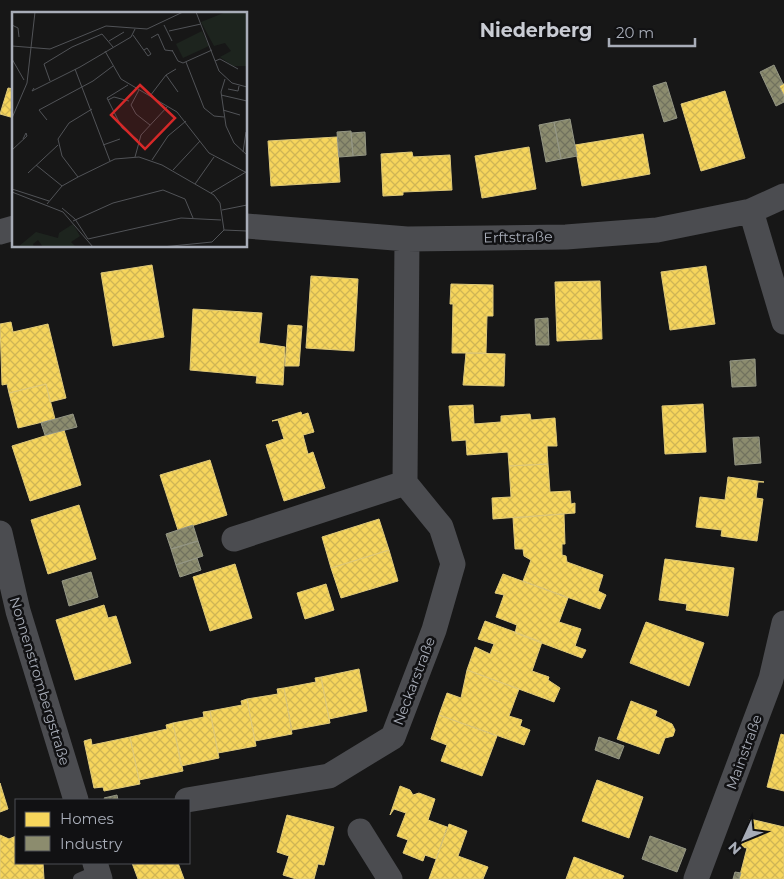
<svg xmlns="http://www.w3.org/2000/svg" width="784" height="879" font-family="Montserrat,sans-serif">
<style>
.homes{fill:url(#homes-cross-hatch);stroke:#dfc978}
.industry{fill:url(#industry-cross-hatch);stroke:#949684}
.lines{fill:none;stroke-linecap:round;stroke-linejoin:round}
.service{stroke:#4b4c50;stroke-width:12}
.minor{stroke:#4b4c50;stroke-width:25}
.labels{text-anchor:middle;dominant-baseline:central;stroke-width:5;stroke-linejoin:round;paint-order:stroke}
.street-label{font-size:14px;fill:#a8adb8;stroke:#111113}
.district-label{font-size:19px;font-weight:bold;fill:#c9ccd4;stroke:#111113}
.inset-road{fill:none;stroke:#515357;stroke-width:1}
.view{fill:#d62828;fill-opacity:0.15;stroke:#d62828;stroke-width:2.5}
.inset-edge{fill:none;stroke:#a8adb8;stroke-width:2.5}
</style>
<defs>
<pattern id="homes-cross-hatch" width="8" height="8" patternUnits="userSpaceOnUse" patternTransform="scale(1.25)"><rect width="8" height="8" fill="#f6d55c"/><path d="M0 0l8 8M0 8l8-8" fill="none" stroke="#cfb555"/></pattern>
<pattern id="industry-cross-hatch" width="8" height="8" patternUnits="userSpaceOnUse" patternTransform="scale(1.25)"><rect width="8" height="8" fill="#8c8c6e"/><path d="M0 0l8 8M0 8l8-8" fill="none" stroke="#71725e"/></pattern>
</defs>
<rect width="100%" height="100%" fill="#171717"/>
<path class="homes" d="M783,84H784V96L779,86Z
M8,88L14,89V118L0,114Z
M725,91L745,158L701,171L681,104Z
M643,134L650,174L582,186L575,145Z
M337,137L340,182L271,186L268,141Z
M529,147L536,189L482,198L475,156Z
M412,152L413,157L450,155L452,190L403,192V195L383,196L381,154Z
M152,265L164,337L113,346L101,273Z
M706,266L715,324L670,330L661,272Z
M311,276L358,279L354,351L306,348Z
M600,281L602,339L557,341L555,282Z
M451,284L493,285V316H487L486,353H452L453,304H450Z
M193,309L262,313L259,343L285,347L283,385L256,383L257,376L190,370Z
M11,322L13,332L48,324L66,398L50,402L46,384L9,393L7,384L2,385L0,324Z
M288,325L302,326L299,366H285Z
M466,353L505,354L504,386L463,385Z
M46,384L55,419L18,428L9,393Z
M703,404L706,452L665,454L662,406Z
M473,405L474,424L501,422V416L530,414L531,420L555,418L557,446H547L548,464L509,466L508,452L467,455L466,440L452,441L449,406Z
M301,412L302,415L308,413L314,432L303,435L308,454L313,452L325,488L284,501L266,445L284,439L278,420L272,421Z
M64,430L81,485L30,501L12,446Z
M210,460L227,515L178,530L160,475Z
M548,464L550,492L570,491L571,504L575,503V513L493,519L492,498L511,497L509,466Z
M728,477L764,482H758L756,498L763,499L757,541L721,536L722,530L696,527L700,497L725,500Z
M79,505L96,559L48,574L31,520Z
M564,514L565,544H562V555L566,556L567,562L603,575L598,591L606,595L600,609L523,581L531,560L524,556L523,549H515L513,518Z
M379,519L389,550L331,568L322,537Z
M389,550L398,581L341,598L331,568Z
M665,559L734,568L728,616L686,610L687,604L659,600Z
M235,564L252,618L210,631L193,577Z
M503,574L568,598L559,622L581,629L575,646L586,650L582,658L515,633L517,625L496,617L504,595L495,593Z
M326,584L334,610L305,619L297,593Z
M104,605L108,618L116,616L131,663L75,680L56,620Z
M485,621L542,642L532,671L549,677L548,680L560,688L554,702L467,670L475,647L490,654L494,644L478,639Z
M646,622L704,643L689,686L630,663Z
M359,669L367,711L329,719L321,677Z
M467,670L519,689L509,716L522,720L520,726L530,730L524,745L439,715L447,693L461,698Z
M321,677L330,723L292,730L284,688L316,682L315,678Z
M284,688L292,734L255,741L247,699L278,694L277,689Z
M247,699L256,746L218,753L210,711L242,705L241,701Z
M631,701L657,711L655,716L672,724L675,730L673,736L665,738L659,754L617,739Z
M210,711L219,758L181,766L173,723L204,717L203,712Z
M439,715L497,736L482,776L441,761L447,745L431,739Z
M173,723L183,771L139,780L130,737L167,729L166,725Z
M781,734L784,735V791L767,787Z
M130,737L140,784L104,791L103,787L94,788L84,741L91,739L92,745Z
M597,780L643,797L629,838L582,821Z
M0,783L8,809L0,812Z
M400,786L410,790L413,795L419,793L435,799L428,820L447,827L436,859L425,855L423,861L403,853L408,840L397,836L406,813L394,809L390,815Z
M287,815L334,827L324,865L318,864L314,879H296L283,875L289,856L277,852Z
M750,819L784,827V879H739L747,848L741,847Z
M449,824L467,831L458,856L488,867L483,879H429Z
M0,835L9,839L16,836V863H43L44,879H0Z
M574,857L624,876L622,879H566Z
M132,863H178L184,879H138Z"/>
<path class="industry" d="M774,65L783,84L779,86L784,96V102L776,106L760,72Z
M666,82L677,118L664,122L653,86Z
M570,119L577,156L561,159L554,122Z
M554,122L561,159L546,162L539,125Z
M351,131L353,156L339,157L337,132Z
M365,132L366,155L353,156L351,133Z
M548,318L549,345H536L535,319Z
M755,359L756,386L732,387L730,361Z
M73,414L77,427L45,435L41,423Z
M759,437L761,463L735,465L733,438Z
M193,525L198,541L171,549L166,534Z
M198,541L203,556L176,565L171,549Z
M197,558L201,570L180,577L176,565Z
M91,572L98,597L69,606L62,581Z
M599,737L624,746L619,759L595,750Z
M117,795L118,800H105L104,798Z
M650,836L686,849L677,872L642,859Z
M735,872L741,873L739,879H733Z"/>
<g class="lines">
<path class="service" d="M79,879L97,871"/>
<path class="minor" d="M751,211L784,322
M246,226L407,239L566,237L657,230L751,211L784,196
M0,232L14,228
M0,533L18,611L76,800
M234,539L405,483
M187,800L329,776L393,737L434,630L453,564L441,527L405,483L407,239
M360,831L390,879
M95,863L100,879
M696,879L771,679L784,623"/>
</g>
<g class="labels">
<g class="street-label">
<text transform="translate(518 237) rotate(-1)">Erftstraße</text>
<text transform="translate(40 681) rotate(73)">Nonnenstrombergstraße</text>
<text transform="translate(414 681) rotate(-69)">Neckarstraße</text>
<text transform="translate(744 752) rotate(-70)">Mainstraße</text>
</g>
<g class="district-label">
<text x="536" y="30">Niederberg</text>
</g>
</g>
<g transform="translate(12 12)">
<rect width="235" height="235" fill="#171717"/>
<path d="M190,19L197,34L171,46L164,32Z" fill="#1d241e"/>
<path d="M214,0H235V54H221L208,45L219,39L213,31L202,34L189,10ZM61,212L68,224L59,230L64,235H31L26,228L21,232L22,235H6L24,220L46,226L47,221Z" fill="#1d241e"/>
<path class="inset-road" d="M184,0L207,59L220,71L235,75M0,13L6,16L7,25M152,13L160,29M157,19L189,12M121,23L136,44L139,42L135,36L132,38M139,26L146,22L153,38L161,39M97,29L112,20M0,34L38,37L94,14L135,17L171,0M160,38L166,49L171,51L200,38M93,39L109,67L165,100L197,141L235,161M0,47L12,68M203,49L208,47L226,57M174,50L192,96L202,104L212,105M63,57L98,149M154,63L166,80M213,67L209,80L214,114L222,131L235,143M38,69L32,52L60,35L90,22L101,35M116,73L95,86L110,116L126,128M22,76L20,79L68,55L119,25L123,17M216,77L226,79L227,74M127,78L119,93L124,102L138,113M209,83L235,89M138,84L154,63L164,57M96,88L102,85L117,89M211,98L228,103M0,106L15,71L23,0M35,108L27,98L81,69L101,54M91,133L108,127M0,138L15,124L14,121L11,127M231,140L234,120M123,145L129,123L156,94M140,148L156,124L174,109M24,153L50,174M161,158L188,129M16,161L46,133M66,165L50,144L46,127L57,111L80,97M183,172L202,145M0,177L37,189M0,180L51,200L81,235M199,181L234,160M35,192L50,174L66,165L103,147L127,145L150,153L202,183L208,191L212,218M50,196L63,207L76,227L169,206L209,208M210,198L235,193M61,209L101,191L151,178L173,187L181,206M212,218L235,219M150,235L200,230L212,218"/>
<path class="view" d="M128,73L163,106L133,137L99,103Z"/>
<rect width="235" height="235" class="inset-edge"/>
</g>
<rect x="15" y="799" width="175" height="65" fill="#111113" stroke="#4d4f55"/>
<rect x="25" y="812" width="25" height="15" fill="#f6d55c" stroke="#4d4f55"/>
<text x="60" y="824" font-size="15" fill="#a8adb8">Homes</text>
<rect x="25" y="836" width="25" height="15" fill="#8c8c6e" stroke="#4d4f55"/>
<text x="60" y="849" font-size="15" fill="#a8adb8">Industry</text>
<g transform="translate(744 839) rotate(226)" stroke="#111113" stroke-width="4" paint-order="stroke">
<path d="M0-4L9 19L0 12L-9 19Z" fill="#a8adb8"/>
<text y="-8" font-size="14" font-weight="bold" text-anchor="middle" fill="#a8adb8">N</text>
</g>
<path d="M609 38v8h86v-8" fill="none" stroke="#a8adb8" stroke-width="2.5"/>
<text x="616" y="38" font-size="15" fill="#a8adb8" stroke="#111113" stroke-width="4" paint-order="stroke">20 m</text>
</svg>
